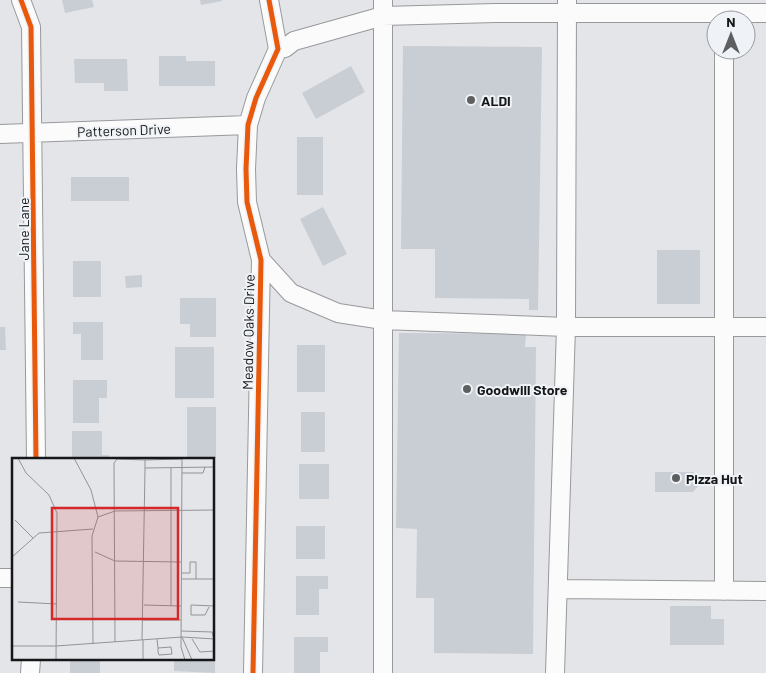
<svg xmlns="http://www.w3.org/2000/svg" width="766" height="673" font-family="Barlow,sans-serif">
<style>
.building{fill:#c9ced4}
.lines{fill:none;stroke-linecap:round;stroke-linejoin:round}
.minor-casing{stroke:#98999b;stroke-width:20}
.minor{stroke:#fbfbfc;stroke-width:18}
.cycleway-casing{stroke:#eff2f6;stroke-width:8}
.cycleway{stroke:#e8590c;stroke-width:5}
.poi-dot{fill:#5e5f61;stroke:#eff2f6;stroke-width:2}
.labels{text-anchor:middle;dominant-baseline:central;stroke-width:4;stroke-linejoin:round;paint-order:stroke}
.poi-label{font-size:14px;font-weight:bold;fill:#161718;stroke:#eff2f6;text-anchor:start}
.street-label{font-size:14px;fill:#161718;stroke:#eff2f6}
.inset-road{fill:none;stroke:#919395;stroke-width:1}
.view{fill:#d62828;fill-opacity:0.15;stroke:#d62828;stroke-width:2.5}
.inset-edge{fill:none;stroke:#161718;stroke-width:2.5}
</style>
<rect width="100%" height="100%" fill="#e3e5e8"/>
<path class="building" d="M62,0H92L94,7L65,13Z
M200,0H222V1L201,5Z
M403,46L542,47L538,310H529V299L435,298V249H401Z
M159,56H186V61H215V86H159Z
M74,59H127L128,91H104V83H75Z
M351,66L365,92L316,119L302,93Z
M297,137H323V195H297Z
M71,177H129V201H71Z
M323,207L347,254L323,266L300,219Z
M657,250H700V304H657Z
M73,261H101V297H73Z
M142,275V287L126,288L125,276Z
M180,298H216V337H190V324H180Z
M73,322H103V360H81V334H73Z
M0,327H5L6,350H0Z
M399,333L526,334L525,347H536L533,654L434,653V598H416L417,529L396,528Z
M297,345H325V392H297Z
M175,347H214V398H175Z
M73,380H107V398H99V423H73Z
M187,407H216V458H187Z
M301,412H325V452H301Z
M72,431H102V455H109V459H72Z
M299,464H329V499H299Z
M655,472H693L702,482L693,492H655Z
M296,526H325V559H296Z
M296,576H328V589H319V615H296Z
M670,606H711V619H724V645H670Z
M294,637H328V652H320V673H294Z
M70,659H100V673H70Z
M174,659H215V673L174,671Z"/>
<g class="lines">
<g class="minor-casing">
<path id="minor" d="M21,0L31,27L36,459
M383,0V673
M278,49L285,48L294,41L383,16L495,13H766
M724,50V591
M0,134L248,125
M261,260L291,293L338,313L383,320L566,327H766
M0,578H14
M559,589L766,591
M30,673L31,659
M253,673L261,260L247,202L246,169L248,125L256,98L278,49L269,0
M555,673L566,327L567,0"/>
</g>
<use href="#minor" class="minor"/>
<g class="cycleway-casing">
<path id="cycleway" d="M21,0L31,27L36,459
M253,673L261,260L247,202L246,169L248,125L256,98L278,49L269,0"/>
</g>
<use href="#cycleway" class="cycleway"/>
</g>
<g class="poi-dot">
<circle cx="471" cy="100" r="5"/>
<circle cx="467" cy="389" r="5"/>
<circle cx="676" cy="478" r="5"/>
</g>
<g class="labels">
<g class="poi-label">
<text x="481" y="100">ALDI</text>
<text x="477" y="389">Goodwill Store</text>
<text x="686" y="478">Pizza Hut</text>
</g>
<g class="street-label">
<text transform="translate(124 130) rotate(-2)">Patterson Drive</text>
<text transform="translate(23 229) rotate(-90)">Jane Lane</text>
<text transform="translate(248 332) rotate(-89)">Meadow Oaks Drive</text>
</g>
</g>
<g transform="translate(12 458)">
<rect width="202" height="202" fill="#e3e5e8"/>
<path class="inset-road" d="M6,0L14,15L37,37L45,55L44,202M62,0L79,32L86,59L80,78L81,186M170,0L169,189L173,202M133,10V2L170,1M170,15H191L193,9M86,59L103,53L203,52M3,62L21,80M83,94L103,103L169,104M0,99L27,75L81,71M169,115H178V104H184V121M169,121H203M6,144L45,146M132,147L169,148M159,148V10M197,149L193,157H179V147L203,148M131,162H169M169,173L200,174L202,181M170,179L180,202M145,181L146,190V194L147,197L160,196L159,189L146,190M180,181L188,194L203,193M130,182L133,10L203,9M103,184L102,5L105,1L133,2M0,188H44L170,179L203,181M131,202V182"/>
<path class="view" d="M40,50H166V161H40Z"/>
<rect width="202" height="202" class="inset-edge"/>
</g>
<g transform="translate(731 35)"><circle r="24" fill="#eff2f6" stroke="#989a9d"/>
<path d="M0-4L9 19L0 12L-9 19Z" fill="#5e5f61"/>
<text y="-8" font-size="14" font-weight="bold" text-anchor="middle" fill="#161718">N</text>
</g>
</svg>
